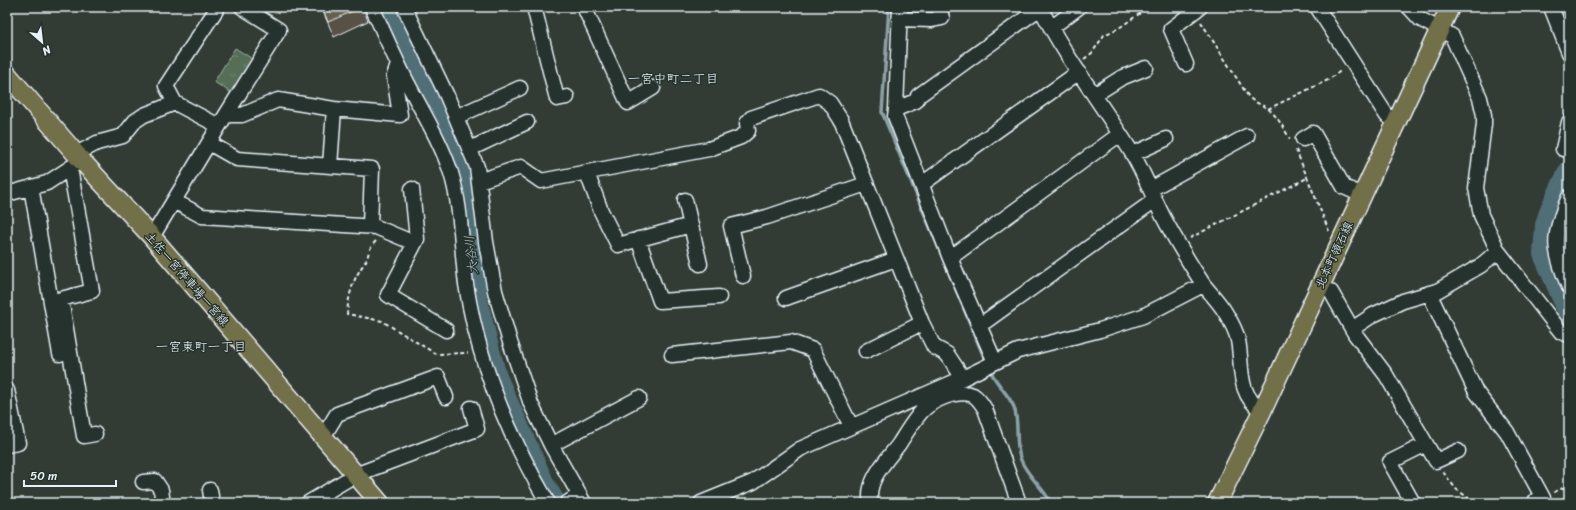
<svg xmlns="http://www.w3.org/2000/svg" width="1576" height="510" font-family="Sriracha,'Klee One',sans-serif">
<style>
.grass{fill:url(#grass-tufts);stroke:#9eb0a6}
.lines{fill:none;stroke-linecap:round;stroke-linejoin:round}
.stream{stroke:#8ca2a9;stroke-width:3.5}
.river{stroke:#4f6e75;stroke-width:22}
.minor-casing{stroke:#e8f1f8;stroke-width:17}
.major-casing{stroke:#e8f1f8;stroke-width:21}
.path{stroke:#e8f1f8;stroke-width:2;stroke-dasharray:4 3;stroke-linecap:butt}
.minor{stroke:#26332d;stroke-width:14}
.major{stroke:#726f4a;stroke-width:18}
.wall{fill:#585144;stroke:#e8f1f8}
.building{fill:#665e4f;stroke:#e8f1f8}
.labels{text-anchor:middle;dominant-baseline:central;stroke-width:3;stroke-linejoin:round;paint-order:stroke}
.street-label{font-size:12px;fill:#e8f1f8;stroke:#26332d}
.neighbourhood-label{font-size:13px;fill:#e8f1f8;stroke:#26332d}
.water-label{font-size:13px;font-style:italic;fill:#abbdc4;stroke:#26332d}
</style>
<defs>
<pattern id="grass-tufts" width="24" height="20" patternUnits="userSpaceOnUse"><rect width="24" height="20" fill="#556e54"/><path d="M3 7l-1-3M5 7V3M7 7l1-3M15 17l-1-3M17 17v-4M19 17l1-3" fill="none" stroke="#6d836d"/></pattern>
</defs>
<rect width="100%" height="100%" fill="#333c34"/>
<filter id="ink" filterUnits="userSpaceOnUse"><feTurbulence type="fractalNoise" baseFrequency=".025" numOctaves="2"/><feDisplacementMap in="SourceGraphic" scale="8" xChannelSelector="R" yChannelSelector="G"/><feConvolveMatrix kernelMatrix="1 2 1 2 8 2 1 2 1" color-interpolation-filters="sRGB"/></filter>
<g filter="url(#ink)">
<path class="grass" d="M235,48L256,61L235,95L214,82Z"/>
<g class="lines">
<path class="stream" d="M889,7L882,112L986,362
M989,368C995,383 1008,393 1014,407C1020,424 1014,443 1021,460C1027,476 1043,487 1051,503"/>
<path class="river" d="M388,7C401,36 412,66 427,95C440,120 454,143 462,170L475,293L485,335L496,377L544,485L553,500
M1562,7L1569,25
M1569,172L1551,209L1546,225L1544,254L1569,312"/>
<g class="minor-casing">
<path id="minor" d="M218,7L166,86L175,103L219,126
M372,7C384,33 395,59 408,84C423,113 441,142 451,173C462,209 461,247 466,284C478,363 508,435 548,503
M404,7L447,96L477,167L486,242L495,291L510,342L531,404L551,445L584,503
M534,7L557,99L567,97
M584,7L628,103L653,88
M1040,7C1066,59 1102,104 1132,153C1146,176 1154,201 1167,224C1178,244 1190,264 1203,284C1210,293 1219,302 1225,312C1230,320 1236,330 1238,340C1243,366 1236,393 1262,411
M1317,7L1387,116L1397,120
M1409,7L1420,19L1452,36L1480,98L1484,115V124L1476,188L1481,215L1498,251L1561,332L1569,335
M1551,7L1569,53
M899,19L932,20L942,18L939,7
M1051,28L1079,7
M1186,64L1171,29L1200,7
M1094,95L1121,78L1146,68
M896,109L900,7
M226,115H242L278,100L334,109L400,115L394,76L398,65
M456,117L520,88
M1303,139L1313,133L1344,187L1362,195
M209,143L237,159L372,169L370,226
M470,149L527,122
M1563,149L1569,122
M76,154L97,143L123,136L135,121L144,115L175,103
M1133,154L1166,139
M330,166L334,109
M70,168L92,291L61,299L84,436L95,434
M587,173L601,211L618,245L691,225
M479,181L521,167L541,181L709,149L741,137L748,131L747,123L751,118L819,95L830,103L841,120L922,323L934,347L947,354L963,378L1018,351L1100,330L1143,316L1203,285
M922,184L1079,72
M31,187L60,354
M412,189L417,239L388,295L446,330
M1151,189L1247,136
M7,194L47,183L76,164
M1569,197C1552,235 1552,249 1569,287
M685,200L700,264
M174,201L202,216L376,227L414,243
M152,237L219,126L279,30L242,7
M638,239L660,301L719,297
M950,258L1120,134
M743,276L731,226L767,217L866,184
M1320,286L1331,292L1355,334L1386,375L1426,444L1390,462L1413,503
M1429,293L1476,392L1507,432L1543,498L1536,500L1535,503
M786,298L896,259
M978,324L986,321L1155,200
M1352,329L1373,315L1403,301L1437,291L1480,266L1498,251
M866,351L922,323
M672,355L791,342L813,350L851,426
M995,362L950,258L895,116L896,109L916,101L918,96L1040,8
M7,390L18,443L7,445
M323,437L337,414L438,377L446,397
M1426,444L1436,461L1458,451
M551,445L639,398
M143,482L155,481L161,490L163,503
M210,490L212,503
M308,503L355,475L477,429L471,408
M567,503L579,495
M701,503L753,482L800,449L963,378
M871,503C865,481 887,460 899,444C906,433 913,421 922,411C933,400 957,389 973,395C978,398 982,404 985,409L1019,503"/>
</g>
<g class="major-casing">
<path id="major" d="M7,74L82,161L152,237L380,503
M1217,503L1262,411L1450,7"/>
</g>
<path class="path" d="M1201,22L1248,96C1253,102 1260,104 1267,108C1277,115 1284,129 1290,139
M1084,59L1092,53L1104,35L1119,28L1149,7
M1268,109L1328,80L1342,70
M1296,150L1329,231
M1190,238L1307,178
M376,241C370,247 369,251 367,259C365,263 362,266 360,270C352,282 348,299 347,314L382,321L436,354L468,353
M1443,472L1456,489L1475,503
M1554,492L1569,485"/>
<use href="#minor" class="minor"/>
<use href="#major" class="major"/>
</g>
<path class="wall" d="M321,7H363L368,21L334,37Z"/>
<path class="building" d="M322,7H362L328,22Z"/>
</g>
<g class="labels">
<g class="street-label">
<text transform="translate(1334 255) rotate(-65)">北本町領石線</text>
<text transform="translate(187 279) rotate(49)">土佐一宮停車場一宮線</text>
</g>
<g class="neighbourhood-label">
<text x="673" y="78">一宮中町二丁目</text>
<text x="201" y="346">一宮東町一丁目</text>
</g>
<g class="water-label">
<text transform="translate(471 255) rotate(-96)">大谷川</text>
</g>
</g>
<rect width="1576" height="510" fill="none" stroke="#26332d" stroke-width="24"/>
<rect x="12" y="12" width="1552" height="486" fill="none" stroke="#e8f1f8" stroke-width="1.5" filter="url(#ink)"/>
<g transform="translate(42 42) rotate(152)" stroke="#26332d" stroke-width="3" paint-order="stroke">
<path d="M0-3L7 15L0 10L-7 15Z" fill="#e8f1f8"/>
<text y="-6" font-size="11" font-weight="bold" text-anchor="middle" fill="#e8f1f8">N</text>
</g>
<path d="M24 480v6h92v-6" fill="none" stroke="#e8f1f8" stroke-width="2"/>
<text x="30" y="480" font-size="12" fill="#e8f1f8" stroke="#26332d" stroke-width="3" paint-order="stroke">50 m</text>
</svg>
